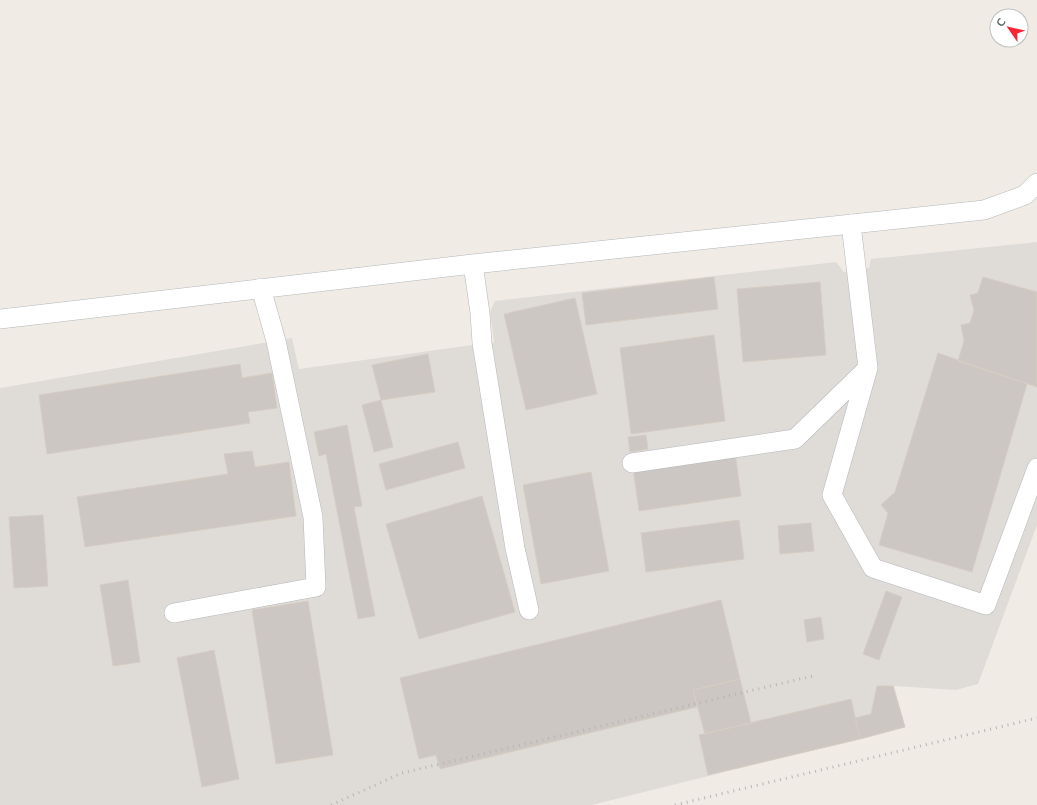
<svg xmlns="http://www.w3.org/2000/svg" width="1037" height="805" font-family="Mulish,sans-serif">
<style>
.industrial{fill:#dfdcd8}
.building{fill:#ccc7c2;stroke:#d6cdc3}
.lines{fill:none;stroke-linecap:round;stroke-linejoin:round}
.minor-casing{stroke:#b3b7bb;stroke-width:20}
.minor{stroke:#fff;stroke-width:19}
.rail{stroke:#b4b5b6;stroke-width:3;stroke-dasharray:1 5;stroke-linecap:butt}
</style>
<rect width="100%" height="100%" fill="#f0ece5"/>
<path class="industrial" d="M1037,242V525L978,684L956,690L894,686L905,727L592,805H0V388L292,338L299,369L494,342L490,312L495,301L836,262L844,272L869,268L871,259Z"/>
<path class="building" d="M714,277L718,309L586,325L582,293Z
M983,277L1037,292V387L958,361L964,341L961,325L970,323L974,310L970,295L978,293Z
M820,282L826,355L743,362L737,289Z
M575,298L597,394L526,410L504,314Z
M714,335L725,421L631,434L620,348Z
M938,353L1027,384L972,572L879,545L888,513L881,505L895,492Z
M428,354L435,392L381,400L372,365Z
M240,364L242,378L272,373L277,408L248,412L250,423L47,454L39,395Z
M381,400L393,447L374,452L362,405Z
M347,425L362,506L354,507L375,616L358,619L326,454L319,456L314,432Z
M646,435L648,449L630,452L628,437Z
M458,442L465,468L386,490L379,464Z
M252,451L255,467L289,462L296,516L85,547L77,497L228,474L224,454Z
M735,453L741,496L639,511L633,468Z
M591,472L609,571L541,584L523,485Z
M482,496L515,612L419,639L386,524Z
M43,515L48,586L14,588L9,517Z
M739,520L744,559L646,572L641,533Z
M811,523L814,551L780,554L778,526Z
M128,580L140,662L113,666L100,585Z
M886,591L902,597L879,660L863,654Z
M721,600L740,679L693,690L697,707L440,769L436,755L419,759L400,678Z
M308,601L333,755L276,764L252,610Z
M821,617L824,639L807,642L804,620Z
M214,650L239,779L202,787L177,658Z
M740,679L751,723L705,734L693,690Z
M877,686H893L905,727L860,739L855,718L871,714Z
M851,699L860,739L708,775L699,735Z"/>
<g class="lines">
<g class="minor-casing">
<path id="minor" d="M473,264L480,313L482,343L515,548L529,610
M0,319L473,264L984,210L1025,195L1037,183
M868,368L832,495L873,568L986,605L1037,468
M632,463L795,439L868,368L851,224
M174,613L316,587L313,517L276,341L261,288"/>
</g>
<use href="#minor" class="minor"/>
<path class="rail" d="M331,805L402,773L813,676
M675,805L1037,718"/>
</g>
<g transform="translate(1009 28) rotate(304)"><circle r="19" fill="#ffffff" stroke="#bec1c2"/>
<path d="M0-3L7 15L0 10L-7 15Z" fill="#f62634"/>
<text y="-6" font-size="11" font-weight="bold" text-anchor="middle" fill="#5d6367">С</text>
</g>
</svg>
